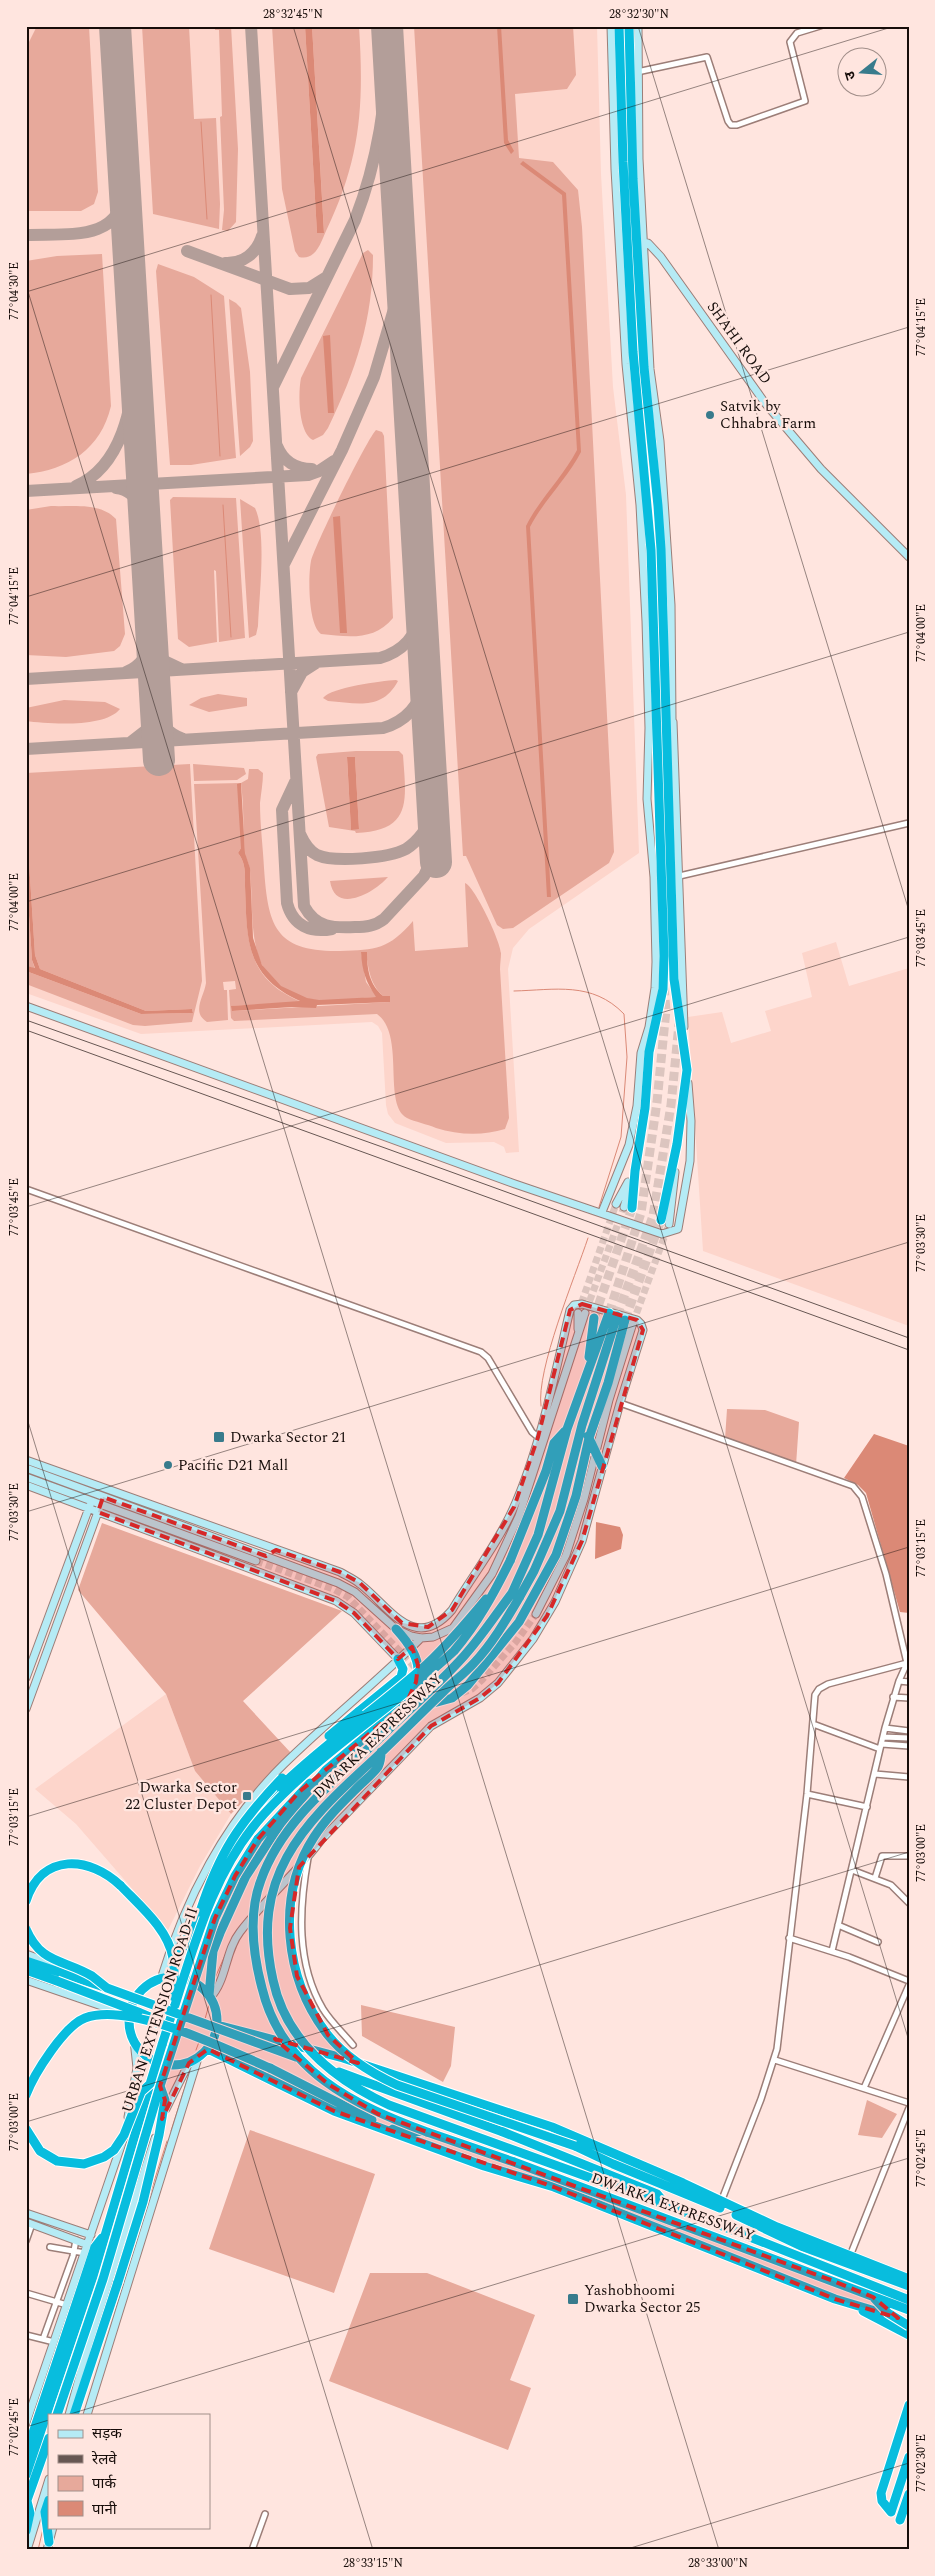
<svg xmlns="http://www.w3.org/2000/svg" width="935" height="2576" font-family="Spectral,'Noto Sans Devanagari',serif">
<style>
.built{fill:#fdd5cb}
.green{fill:#e7a99b;fill-rule:evenodd}
.water{fill:#db8976}
.lines{fill:none;stroke-linecap:round;stroke-linejoin:round}
.stream{stroke:#db8976;stroke-width:1}
.taxiway{stroke:#b39e99;stroke-width:12}
.runway{stroke:#b39e99;stroke-width:32}
.secondary-tunnel{stroke:#dcc5bf;stroke-width:7;stroke-dasharray:7 3.5;stroke-linecap:butt}
.highway-tunnel{stroke:#dcc5bf;stroke-width:9;stroke-dasharray:9 4.5;stroke-linecap:butt}
.street-casing{stroke:#9c7e78;stroke-width:8}
.secondary-casing{stroke:#9c7e78;stroke-width:9}
.highway-casing{stroke:#fff;stroke-width:11}
.street{stroke:#fff;stroke-width:5}
.secondary{stroke:#b5ebf5;stroke-width:7}
.highway{stroke:#08bdde;stroke-width:9}
.rail{stroke:#675753;stroke-width:1}
.highway-bridge-casing{stroke:#fff;stroke-width:11;stroke-linecap:butt}
.highway-bridge{stroke:#08bdde;stroke-width:9}
.marked{fill:#d62828;fill-opacity:0.2;stroke:#d62828;stroke-width:4;stroke-dasharray:10 6;stroke-linejoin:round}
.ticks{fill:none;stroke:#170d0a;stroke-width:1;stroke-opacity:0.45}
.poi-dot{fill:#387b8c;stroke:#ffe5df;stroke-width:2}
.labels{text-anchor:middle;dominant-baseline:central;stroke-width:4.5;stroke-linejoin:round;paint-order:stroke}
.street-label{font-size:15px;fill:#170d0a;stroke:#ffe5df}
.poi-label{font-size:15px;fill:#170d0a;stroke:#ffe5df;text-anchor:start}
.neatline{fill:none;stroke:#170d0a;stroke-width:2}
.ticks-label{font-size:12px;text-anchor:middle;fill:#170d0a}
</style>
<rect width="100%" height="100%" fill="#ffe5df"/>
<path class="built" d="M26,26H597L601,174L613,387L626,495L639,853L529,929L513,948L508,969L519,1152L506,1153L504,1147L494,1142L446,1143L395,1123L388,1114L386,1105L382,1033L378,1026L372,1022L141,1034L26,993Z
M836,942L849,986L909,968V1326L703,1251L688,1017L722,1012L731,1043L771,1031L765,1011L812,997L802,953Z
M166,1694L195,1771L231,1814L200,1866L168,1930L76,1824L35,1789Z"/>
<path class="green" d="M37,26H89L98,192L94,204L81,211H26V48Z
M142,26H189L194,119L216,118L220,204L219,229L153,214Z
M215,26H231L238,149L236,222L228,231L222,230L224,210L220,117L222,116L219,30H215Z
M272,26H305L317,233L324,232L312,26H359C364,106 361,158 326,231C321,242 316,261 299,257L295,251L282,189Z
M414,26H573L576,75L567,89L515,94L519,158L553,162L578,190L582,227L614,852L609,863L513,928L503,929L497,925L466,856H463Z
M368,250L373,255C373,320 356,370 328,428L323,435L313,440C298,433 298,392 301,378L363,253Z
M102,254L111,406C101,449 68,470 26,474V261L57,256Z
M158,264L194,277L224,296L236,458L191,465H170L156,271Z
M229,299L236,303L241,308L250,372L253,441L250,447L240,456Z
M376,430L382,432L384,436L393,618C374,641 349,637 321,634C308,625 308,576 311,561C314,547 367,439 376,430Z
M173,497L236,498L245,638L219,642L216,571L214,570L217,642L189,647L178,639L170,500Z
M240,499L255,508C267,533 259,597 258,626L256,635L249,638Z
M51,506C73,507 100,502 116,519L125,634L120,646L114,651L66,657L26,655V510Z
M396,680L398,681C382,711 357,703 328,701L323,698C332,687 381,681 396,680Z
M218,694L247,698V706L209,712L189,705L201,698Z
M64,700L105,702L120,709C105,728 49,724 26,721V708Z
M356,751H399L403,755C406,800 413,831 356,833L355,831L329,827L316,757L318,754ZM355,757L359,829H351L347,758Z
M190,764L202,981L192,1022L145,1026L133,1025L26,984V971L141,1014L193,1013L192,1009L146,1011L40,969L35,955L26,816V773Z
M193,764L244,768L246,774L237,780L194,781Z
M249,769H258L263,773C263,783 261,793 260,803C260,825 263,847 264,868C268,926 275,952 340,951C376,950 389,949 413,921L415,951L468,947L465,883C475,887 500,940 501,953C501,958 500,964 500,969L509,1118L505,1129C483,1136 458,1135 436,1128C427,1124 415,1122 407,1118C382,1104 406,1035 377,1014L234,1021L231,1018L229,990L236,989L235,981L223,982L224,990H227L228,1020L207,1022C191,1012 204,997 206,983L194,784L241,783L248,779ZM241,783C244,806 243,829 245,852C245,857 249,863 250,870C255,920 242,985 309,999C330,1003 355,998 377,997L366,982L361,952H366C369,974 371,988 390,1002L232,1011V1006L302,1002C245,979 247,939 245,886C245,874 246,863 238,853L241,848Z
M26,871L32,960L35,969L26,966Z
M388,877C374,893 335,915 330,881Z
M727,1409L765,1410L799,1422L796,1465L725,1439Z
M102,1523L342,1611L243,1701L291,1753L231,1814L195,1771L166,1694L78,1590Z
M361,2005L455,2027L451,2066L443,2082L362,2036Z
M867,2100L897,2114L882,2138L858,2135Z
M250,2130L375,2174L334,2293L209,2249Z
M370,2273H427L535,2315L510,2380L531,2388L508,2450L329,2381Z"/>
<path class="water" d="M305,26H312L324,233H317Z
M497,26H501L508,140L514,151L511,154L504,143Z
M523,161L566,193L581,452C567,479 544,500 530,527L551,897H547L526,526C540,498 563,477 577,450L562,195L520,164Z
M330,335L334,413H328L323,336Z
M340,516L347,633H340L333,517Z
M347,757H355L359,829L351,830Z
M241,783L245,853L250,868L253,938L262,965L281,986L307,998L319,1000L376,997C366,982 362,971 361,952H367C367,969 369,984 383,996H390V1002L317,1005L316,1008L292,1007L232,1011L231,1006L300,1001C245,976 247,940 245,886C245,874 246,863 238,853L241,848L237,784Z
M26,816L35,955L40,969L146,1011L192,1009L193,1013L141,1014L26,971V966L35,968L32,960L26,871Z
M874,1434L909,1446V1613L900,1612L866,1493L858,1485L844,1478Z
M596,1522L620,1527L623,1535L621,1549L595,1559Z"/>
<g class="lines">
<path class="stream" d="M201,122L207,219
M211,295L220,456
M223,505L231,637
M514,991C555,990 592,981 624,1014L627,1057L621,1137L599,1207
M541,1406C536,1370 575,1277 588,1238
M471,1699L480,1694
M341,1815L427,1726
M215,1978L234,1935
M205,2019L209,2005
M196,2050L199,2042
M171,2131L191,2068
M142,2219L167,2141
M79,2415L93,2370
M38,2550L43,2529"/>
<path class="taxiway" d="M251,26L304,906C316,928 333,928 355,927C366,927 375,926 384,919L424,876L436,850
M26,235C66,233 121,243 125,189
M187,251L290,289L309,288L325,278
M225,263C243,264 257,253 262,236
M273,387L355,220C379,158 388,97 388,30
M277,446C283,461 296,469 312,469
M76,486C122,466 133,406 135,361
M116,488C135,490 142,506 144,523
M26,491L308,475L319,471L334,461
M284,564L342,450L374,377L394,309L399,238
M151,638L162,660L181,669
M126,672C141,666 148,655 151,638
M26,679L380,658C404,651 416,636 421,613
M291,692L302,672L316,663
M155,704C159,722 166,733 183,739
M131,742L149,728L155,707
M26,749L383,728C407,721 420,705 426,681
M296,780L282,810L287,903C293,926 311,933 332,929
M300,834C304,843 309,851 317,855C335,863 389,858 406,849C420,840 428,827 434,812"/>
<path class="runway" d="M115,26L159,760
M387,26L436,862"/>
<path class="secondary-tunnel" d="M586,1311L624,1207
M578,1313L616,1204
M633,1323L669,1224
M256,1561L333,1589L348,1597L431,1684L446,1692L459,1694L472,1689L482,1680L515,1643L536,1614"/>
<path class="highway-tunnel" d="M617,127L619,159
M654,420L658,460
M645,530L648,600
M667,590L668,624
M609,1313L641,1213L657,1102L666,1010L664,988
M617,1316L653,1216L671,1105L679,1024
M594,1318L632,1208
M625,1320L661,1220"/>
<g class="street-casing">
<path id="street" d="M637,72L707,57L728,121L731,125H737L805,101L790,42L797,33L820,26
M675,877L909,823
M26,1189L481,1352L488,1358L532,1432L538,1437
M620,1403L853,1486L862,1497L886,1574L907,1663L899,1681L885,1728L832,1951
M899,1681L909,1682
M893,1697L909,1698
M813,1724L880,1749
M885,1728L909,1731
M883,1737L909,1738
M882,1744L909,1746
M875,1774L909,1777
M807,1794L867,1807
M308,1858C299,1909 296,1963 323,2009C331,2022 343,2033 353,2045
M852,1870L891,1885L909,1903
M875,1878L882,1856H909
M838,1925L878,1942
M789,1938L849,1957L909,1981
M775,2060L909,2103
M864,2088L909,1985
M721,2202L761,2099L777,2049L807,1794L815,1695L819,1689L828,1684L907,1663
M26,2241L32,2224
M50,2247L85,2253
M850,2256L909,2108
M26,2293L67,2305
M26,2335L54,2342
M43,2339L73,2256L76,2240
M252,2550L265,2514"/>
</g>
<g class="secondary-casing">
<path id="secondary" d="M638,26L639,159L650,369L660,441L671,605L672,719
M641,241L648,243L661,257L765,403L821,469L909,557
M666,719H671L673,722L684,1027
M26,1006L515,1184L662,1234L678,1229L690,1161L691,1121L688,1083
M616,1204L628,1182
M624,1207L631,1183
M602,1212L629,1145L637,1106L641,1053L649,1027L655,988L656,962L654,877L647,799L649,728L646,621L640,505L626,364L615,169L611,26
M669,1224L675,1172
M578,1329V1313
M26,1460L340,1572C347,1576 354,1579 360,1584C389,1606 414,1654 452,1610C472,1576 497,1545 513,1509C540,1449 555,1374 570,1310L574,1305L582,1304L637,1320L641,1324L643,1330L620,1403L582,1541L555,1602L533,1639L498,1683L480,1698L431,1726L321,1840C297,1873 265,1899 240,1932C225,1951 227,1980 210,1998
M26,1468L338,1583L355,1592L396,1629L411,1636L421,1638L433,1637L453,1628L492,1574L519,1516L585,1313
M26,1477L256,1561
M26,1485L336,1601L354,1613L398,1659
M536,1614L566,1555L584,1499L609,1400L633,1323
M26,1678L90,1505
M26,1709L99,1509
M26,1954L75,1972
M161,1979C185,1900 225,1822 284,1764C328,1721 377,1682 421,1638
M26,1980L125,2014
M166,2109L189,2063
M128,2117L137,2068L134,2040
M26,2213L91,2235
M26,2222L88,2245
M69,2415L88,2346L155,2138
M87,2415L198,2058
M26,2423L124,2137
M27,2550L49,2479
M47,2550L53,2527"/>
</g>
<g class="highway-casing">
<path id="highway" d="M619,26L623,162L633,352L651,550L664,956L663,989L649,1052L645,1108L635,1171L632,1208
M629,26L633,179L644,367L658,506L661,549L674,979L687,1070L677,1144L661,1220
M589,1357L594,1318
M588,1436L602,1466
M510,1561L546,1471L554,1443L565,1431
M512,1593L538,1535L567,1429L609,1313
M519,1598L534,1571L560,1511L582,1425L617,1316
M358,1712L401,1677L403,1669L398,1659
M395,1712C425,1679 426,1662 396,1629
M258,1839L310,1783
M224,1862L254,1817L280,1787
M26,1901C42,1852 90,1856 121,1886
M26,1961L104,1987
M26,1970L57,1981
M172,1970L203,1905
M129 2021a44 44 0 1 1 88 0a44 44 0 1 1-88 0Z
M209,1995L213,1951L220,1933L246,1876L281,1823L326,1770L393,1714L452,1698L468,1685L519,1622L556,1555L576,1496L589,1438L608,1383L625,1320
M138,2012L159,2021
M217,2025L343,2058L552,2127L683,2183L777,2227L909,2279
M162,2045L174,2007
M208,2049L334,2111L484,2166L554,2187L835,2299L892,2316
M270,2068L372,2120
M374,2085L503,2132
M393,2129L427,2132L514,2162
M575,2146L613,2164L720,2208
M736,2215L801,2246L909,2286
M863,2311L909,2335
M909,2405L881,2493L882,2501L891,2512L909,2457
M74,2415L118,2282
M26,2454L95,2247L102,2238
M26,2475L93,2276L150,2084
M49,2500L45,2512L49,2542
M26,2503L49,2438
M900,2520L909,2494
M26,2531L30,2513L27,2501"/>
</g>
<use href="#street" class="street"/>
<use href="#secondary" class="secondary"/>
<use href="#highway" class="highway"/>
<path class="rail" d="M26,1020L385,1148L909,1338
M26,1030L909,1350"/>
<g class="highway-bridge-casing">
<path id="highway-bridge" d="M519,1598C506,1620 492,1644 474,1663C465,1673 453,1682 443,1692C419,1715 395,1740 370,1763C301,1826 250,1878 273,1980C286,2042 335,2080 389,2105L707,2220L909,2300
M329,1736L358,1712
M381,1752C381,1757 380,1763 378,1767C373,1774 365,1780 359,1786C343,1802 326,1818 314,1837C275,1897 285,1979 327,2034C345,2057 371,2073 397,2085L575,2146
M280,1787C326,1742 379,1707 427,1664C448,1644 467,1622 486,1599
M121,1886C140,1906 168,1929 173,1958C175,1971 174,1984 174,1997
M200,1912C219,1853 239,1823 282,1778
M26,1929C41,1964 63,1959 92,1976C97,1980 102,1984 107,1988L296,2057
M57,1981L138,2012
M175,2005C196,1938 216,1867 264,1814C320,1752 393,1708 454,1651C478,1623 494,1593 510,1561
M339,2072L374,2085
M26,2095C34,2074 64,2026 85,2018C130,2001 227,2050 270,2068
M26,2129L40,2151L57,2161L84,2164L104,2157L114,2150L124,2135L141,2092L150,2084L162,2045
M427,2132C354,2105 282,2071 262,1988C253,1954 248,1914 261,1880C283,1818 340,1777 386,1732C412,1707 440,1683 464,1656C482,1636 496,1614 512,1593
M503,2132L657,2194L667,2206
M514,2162L909,2310
M118,2282L143,2202L159,2135L165,2100L160,2086
M874,2298L888,2313L909,2326
M57,2415L103,2279L160,2086L215,1918L235,1876L258,1839"/>
</g>
<use href="#highway-bridge" class="highway-bridge"/>
</g>
<path class="marked" d="M582,1304L637,1320L643,1330L582,1541L547,1616L498,1683L480,1698L431,1726L299,1867L290,1928L297,1976L328,2035L358,2063L275,2039L328,2084L378,2114L831,2280L873,2297L898,2318L835,2299L554,2187L334,2111L208,2049L189,2063L162,2119L165,2100L160,2086L215,1918L235,1876L258,1839L299,1792L393,1714L403,1710L416,1682L418,1665L412,1647L398,1659L354,1613L336,1601L98,1512L103,1497L266,1556L276,1550L340,1572L360,1583L402,1623L428,1627L452,1610L514,1507L538,1437L570,1310Z"/>
<path class="ticks" d="M293,26L909,2041M638,26L909,911M26,285L719,2550M26,292L895,26M26,597L909,327M26,902L909,632M26,1207L909,937M26,1415L373,2550M26,1512L909,1242M26,1817L909,1547M26,2122L909,1852M67,2415L909,2158M26,2427L49,2420M26,2545L28,2550M624,2550L909,2463"/>
<g class="poi-dot">
<circle cx="710" cy="415" r="5"/>
<rect x="213" y="1431" width="12" height="12" rx="2.5"/>
<circle cx="168" cy="1465" r="5"/>
<rect x="242" y="1791" width="10" height="10" rx="2.5"/>
<rect x="567" y="2293" width="12" height="12" rx="2.5"/>
</g>
<g class="labels">
<g class="street-label">
<text transform="translate(739 343) rotate(54)">SHAHI ROAD</text>
<text transform="translate(378 1736) rotate(-44)">DWARKA EXPRESSWAY</text>
<text transform="translate(160 2010) rotate(-72)">URBAN EXTENSION ROAD-II</text>
<text transform="translate(673 2207) rotate(20)">DWARKA EXPRESSWAY</text>
</g>
<g class="poi-label">
<text x="720" y="406">Satvik by<tspan x="720" dy="17">Chhabra Farm</tspan></text>
<text x="230" y="1437">Dwarka Sector 21</text>
<text x="178" y="1465">Pacific D21 Mall</text>
<text x="237" y="1787" text-anchor="end">Dwarka Sector<tspan x="237" dy="17">22 Cluster Depot</tspan></text>
<text x="584" y="2290">Yashobhoomi<tspan x="584" dy="17">Dwarka Sector 25</tspan></text>
</g>
</g>
<rect width="935" height="2576" fill="none" stroke="#ffe5df" stroke-width="55"/>
<rect x="48" y="2414" width="162" height="115" fill="#ffe5df" stroke="#a28f8a"/>
<rect x="58" y="2430" width="25" height="8" fill="#b5ebf5" stroke="#a28f8a"/>
<text x="92" y="2438" font-size="15" fill="#170d0a">सड़क</text>
<rect x="58" y="2455" width="25" height="8" fill="#675753" stroke="#a28f8a"/>
<text x="92" y="2464" font-size="15" fill="#170d0a">रेलवे</text>
<rect x="58" y="2476" width="25" height="15" fill="#e7a99b" stroke="#a28f8a"/>
<text x="92" y="2488" font-size="15" fill="#170d0a">पार्क</text>
<rect x="58" y="2501" width="25" height="15" fill="#db8976" stroke="#a28f8a"/>
<text x="92" y="2514" font-size="15" fill="#170d0a">पानी</text>
<g transform="translate(862 72) rotate(253)"><circle r="24" fill="#ffe5df" stroke="#a28f8a"/>
<path d="M0-4L9 19L0 12L-9 19Z" fill="#387b8c"/>
<text y="-8" font-size="14" font-weight="bold" text-anchor="middle" fill="#170d0a">उ</text>
</g>
<rect x="28" y="28" width="880" height="2520" class="neatline"/>
<g class="ticks-label">
<text x="293" y="18">28°32'45"N</text>
<text x="639" y="18">28°32'30"N</text>
<text transform="translate(14 291) rotate(-90)" y="4">77°04'30"E</text>
<text transform="translate(921 327) rotate(-90)" y="4">77°04'15"E</text>
<text transform="translate(14 596) rotate(-90)" y="4">77°04'15"E</text>
<text transform="translate(921 633) rotate(-90)" y="4">77°04'00"E</text>
<text transform="translate(14 902) rotate(-90)" y="4">77°04'00"E</text>
<text transform="translate(921 938) rotate(-90)" y="4">77°03'45"E</text>
<text transform="translate(14 1207) rotate(-90)" y="4">77°03'45"E</text>
<text transform="translate(921 1243) rotate(-90)" y="4">77°03'30"E</text>
<text transform="translate(14 1512) rotate(-90)" y="4">77°03'30"E</text>
<text transform="translate(921 1548) rotate(-90)" y="4">77°03'15"E</text>
<text transform="translate(14 1817) rotate(-90)" y="4">77°03'15"E</text>
<text transform="translate(921 1853) rotate(-90)" y="4">77°03'00"E</text>
<text transform="translate(14 2122) rotate(-90)" y="4">77°03'00"E</text>
<text transform="translate(921 2158) rotate(-90)" y="4">77°02'45"E</text>
<text transform="translate(14 2427) rotate(-90)" y="4">77°02'45"E</text>
<text transform="translate(921 2463) rotate(-90)" y="4">77°02'30"E</text>
<text x="373" y="2567">28°33'15"N</text>
<text x="718" y="2567">28°33'00"N</text>
</g>
</svg>
